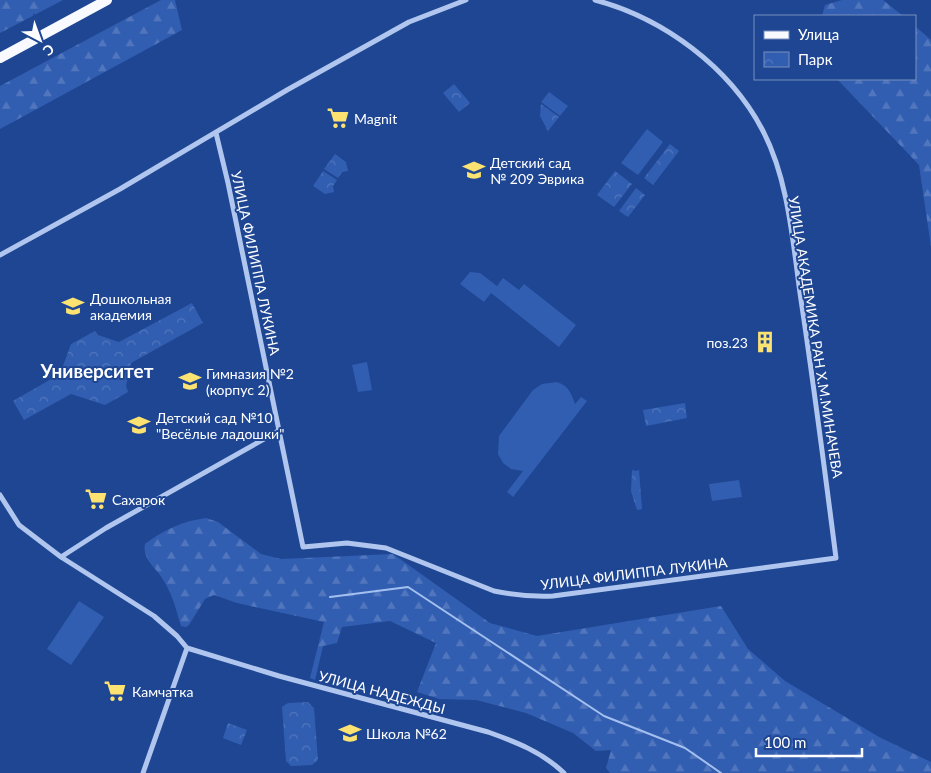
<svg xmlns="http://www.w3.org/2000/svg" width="931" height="773" font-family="Lato,sans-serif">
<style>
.forest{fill:url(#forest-firs)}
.park{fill:url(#park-crowns)}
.pitch{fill:#325eb1}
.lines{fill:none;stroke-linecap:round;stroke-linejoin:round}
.stream{stroke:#a4c0f0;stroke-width:2}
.street{stroke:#b0c6ee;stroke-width:5}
.primary{stroke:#f8faff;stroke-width:10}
.labels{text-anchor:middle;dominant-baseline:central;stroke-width:4;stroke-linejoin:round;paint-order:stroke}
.poi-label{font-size:14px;fill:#fff;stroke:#1e4693;text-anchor:start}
.street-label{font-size:14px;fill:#fff;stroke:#1e4693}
.district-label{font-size:19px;font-weight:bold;fill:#fff;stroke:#1e4693}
</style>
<defs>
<pattern id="forest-firs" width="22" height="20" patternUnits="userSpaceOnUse" patternTransform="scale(1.25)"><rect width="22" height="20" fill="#325eb1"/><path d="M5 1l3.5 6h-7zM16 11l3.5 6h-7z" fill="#5176bd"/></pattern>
<pattern id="park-crowns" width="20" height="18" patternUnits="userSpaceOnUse" patternTransform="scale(1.25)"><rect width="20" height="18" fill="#325eb1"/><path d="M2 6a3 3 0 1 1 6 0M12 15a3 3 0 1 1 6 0" fill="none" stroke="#5176bd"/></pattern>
</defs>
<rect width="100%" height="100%" fill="#1e4693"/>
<path class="forest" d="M0,0H63L0,33Z
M161,0H175L182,30L0,129V86Z
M842,0H883L903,16H822L825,5Z
M915,26L931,40V247L919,165L837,79H915Z
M206,518L218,522L261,554L281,559L393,554L490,623L537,636L721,606L748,649L785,681L879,737L931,762V773H610L606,768L611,750L596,751L573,733L526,713L476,700L439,699L417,692L436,643L390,621L342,627L337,643L323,646L315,680L310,678L324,622L237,603L214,595L205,599L189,625L186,627L181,626C176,609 172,593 162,578C155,567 142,559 145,544C163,530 183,521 206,518Z"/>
<path class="park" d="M454,84L470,103L459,112L443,93Z
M541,104L559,117L548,131L540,116Z
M670,144L679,151L653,185L644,178Z
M335,154L346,162L348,171L342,172L338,178L324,169Z
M323,171L337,180L333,186L334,192L325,194L313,186Z
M615,171L632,184L614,207L597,195Z
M636,188L645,195L628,217L619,211Z
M192,303L203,323L131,363L126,386L128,392L105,405L71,394L24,420L13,401L60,374L71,344L95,331L98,335L119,342Z
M685,403L687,418L646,426L643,410Z
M632,470L636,471L639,470L642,509L637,510L631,491Z
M308,702L314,708L318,760L312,765L291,766L286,761L282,707L288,703Z
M228,723L247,730L241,745L223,738Z"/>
<path class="pitch" d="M549,92L568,106L560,116L541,102Z
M647,129L663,142L638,175L621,163Z
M470,272L480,273L497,286L503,278L519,290L524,284L576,325L559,347L491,293L484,302L460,284Z
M367,362L372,390L358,392L352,365Z
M557,382C569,386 571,393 575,404L581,397L587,401L513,497L507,492L523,471L511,469L503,463L498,454L499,436L533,390L542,384Z
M739,480L742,497L712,501L709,484Z
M79,601L104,617L71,665L47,649Z"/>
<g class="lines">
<path class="stream" d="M330,597L408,587L604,716L685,748L721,773"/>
<path class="street" d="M216,133L228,183L303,547L347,543L386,548L494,591C514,595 532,597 553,596L836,558C825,472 814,386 801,300C793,245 789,181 763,131C730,67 663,18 595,0
M0,255L120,189L287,90L409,22L466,0
M0,495L19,525L61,557L154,616L177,636L187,648
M61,557L106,528L280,430
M187,648L279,676L488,732C516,742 542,752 564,773
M143,773L187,648"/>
<path class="primary" d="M0,58L107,0"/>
</g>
<defs>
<g id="supermarket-bare" transform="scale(1.725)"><path d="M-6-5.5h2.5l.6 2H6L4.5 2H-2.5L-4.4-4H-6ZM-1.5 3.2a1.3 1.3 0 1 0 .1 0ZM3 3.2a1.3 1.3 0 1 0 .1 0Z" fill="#fce270" stroke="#1e4693" stroke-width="2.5" paint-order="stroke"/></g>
<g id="school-bare" transform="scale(1.725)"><path d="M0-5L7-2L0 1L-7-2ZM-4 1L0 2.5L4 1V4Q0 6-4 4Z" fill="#fce270" stroke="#1e4693" stroke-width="2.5" paint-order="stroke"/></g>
<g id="building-bare" transform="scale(1.725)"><path d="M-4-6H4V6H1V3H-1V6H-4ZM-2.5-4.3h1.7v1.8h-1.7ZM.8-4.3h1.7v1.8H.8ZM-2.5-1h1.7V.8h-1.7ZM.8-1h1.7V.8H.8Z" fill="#fce270" stroke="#1e4693" stroke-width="2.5" paint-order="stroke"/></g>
</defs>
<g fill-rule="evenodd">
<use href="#supermarket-bare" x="338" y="118"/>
<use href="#school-bare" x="474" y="170"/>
<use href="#school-bare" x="73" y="306"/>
<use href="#building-bare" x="765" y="342"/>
<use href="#school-bare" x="190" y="381"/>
<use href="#school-bare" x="139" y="425"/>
<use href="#supermarket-bare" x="96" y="499"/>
<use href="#supermarket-bare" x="115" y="691"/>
<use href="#school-bare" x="350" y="733"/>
</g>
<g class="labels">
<g class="poi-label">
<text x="354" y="118">Magnit</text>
<text x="490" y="162">Детский сад<tspan x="490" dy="16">№ 209 Эврика</tspan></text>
<text x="90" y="298">Дошкольная<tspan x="90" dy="16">академия</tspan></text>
<text x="748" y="342" text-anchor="end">поз.23</text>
<text x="206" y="373">Гимназия №2<tspan x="206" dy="16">(корпус 2)</tspan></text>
<text x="156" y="417">Детский сад №10<tspan x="156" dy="16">"Весёлые ладошки"</tspan></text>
<text x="112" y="499">Сахарок</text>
<text x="132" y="691">Камчатка</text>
<text x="366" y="733">Школа №62</text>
</g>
<g class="street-label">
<text transform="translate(256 263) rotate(78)">УЛИЦА ФИЛИППА ЛУКИНА</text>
<text transform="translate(816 337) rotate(81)">УЛИЦА АКАДЕМИКА РАН Х.М.МИНАЧЕВА</text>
<text transform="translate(634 573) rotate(-7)">УЛИЦА ФИЛИППА ЛУКИНА</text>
<text transform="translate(382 692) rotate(15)">УЛИЦА НАДЕЖДЫ</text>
</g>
<g class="district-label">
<text x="97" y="370">Университет</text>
</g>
</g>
<rect x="754" y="15" width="162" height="65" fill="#1e4693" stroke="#7890be"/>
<rect x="764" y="31" width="25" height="8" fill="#f8faff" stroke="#7890be"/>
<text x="798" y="40" font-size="15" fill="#ffffff">Улица</text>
<rect x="764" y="52" width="25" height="15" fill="url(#park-crowns)" stroke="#7890be"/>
<text x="798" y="65" font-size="15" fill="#ffffff">Парк</text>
<g transform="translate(40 40) rotate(139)" stroke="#1e4693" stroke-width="4" paint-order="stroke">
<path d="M0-4L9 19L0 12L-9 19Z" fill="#ffffff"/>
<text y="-8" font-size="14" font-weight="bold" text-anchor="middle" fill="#ffffff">С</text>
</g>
<path d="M756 748v8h106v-8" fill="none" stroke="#ffffff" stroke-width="2.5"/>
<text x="764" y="748" font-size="15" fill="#ffffff" stroke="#1e4693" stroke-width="4" paint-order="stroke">100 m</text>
</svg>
